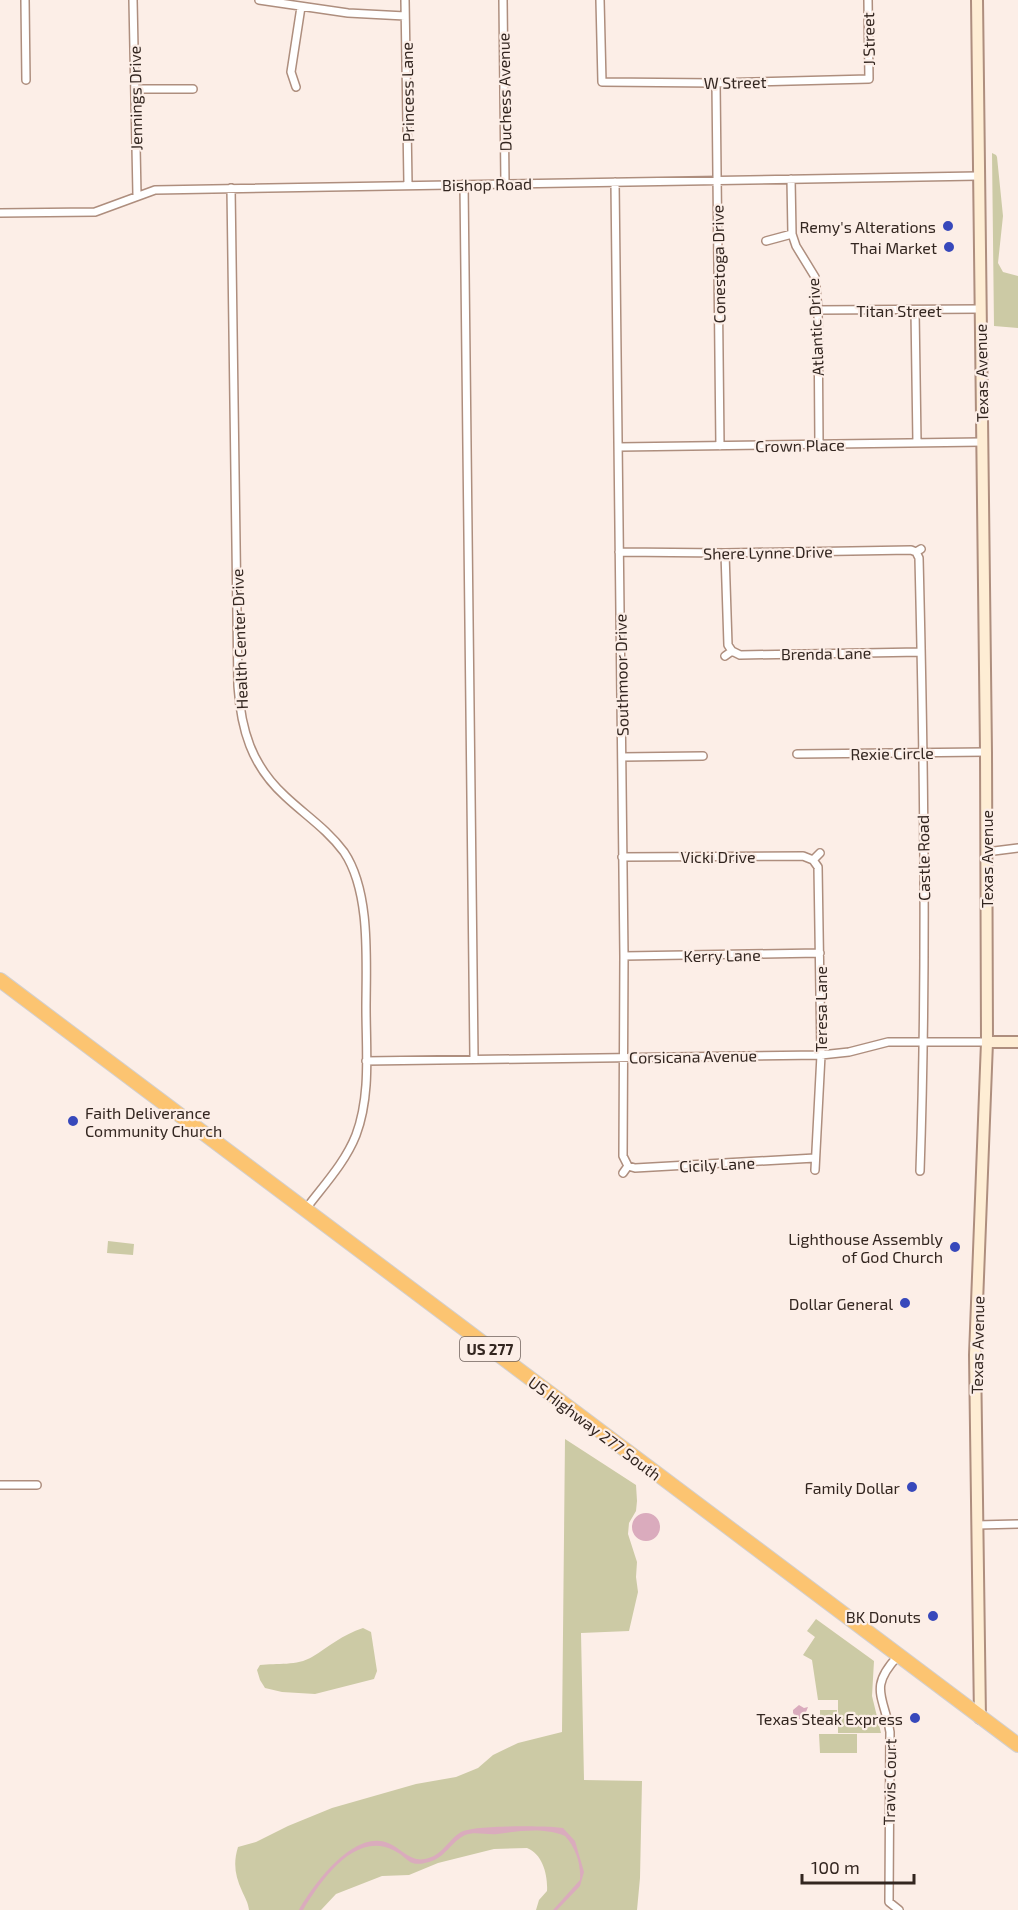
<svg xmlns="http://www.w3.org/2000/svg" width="1018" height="1910" font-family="'Exo 2',sans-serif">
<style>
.green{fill:#cccaa5}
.water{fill:#daabbd}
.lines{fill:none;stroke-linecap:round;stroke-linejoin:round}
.street-casing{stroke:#ae8e7e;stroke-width:10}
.secondary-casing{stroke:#ae8e7e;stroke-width:14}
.highway-casing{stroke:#d2cfce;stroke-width:16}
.street{stroke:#fff;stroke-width:7}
.secondary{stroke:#feedd4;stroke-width:10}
.highway{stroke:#fcc471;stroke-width:14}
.poi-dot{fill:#3748bb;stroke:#fceee7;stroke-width:2}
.labels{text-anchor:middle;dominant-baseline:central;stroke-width:4.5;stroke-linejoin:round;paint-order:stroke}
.shield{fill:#fceee7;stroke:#6f625c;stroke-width:1.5}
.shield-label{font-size:15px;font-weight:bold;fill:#332620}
.street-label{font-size:16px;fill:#332620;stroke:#fceee7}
.poi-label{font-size:16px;fill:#332620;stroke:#fceee7;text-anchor:end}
</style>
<rect width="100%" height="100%" fill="#fceee7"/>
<path class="green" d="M992,153L996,155L997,157L1003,216L998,263L1003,272L1018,276V328L994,326Z
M108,1241L134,1244L133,1255L107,1253Z
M565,1439L636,1485L637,1501L636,1511L629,1523L628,1534L637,1562L636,1577L638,1592L629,1631L581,1633L584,1780L642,1781L640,1878L637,1910H536L539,1900L547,1891C548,1876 543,1854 527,1848L494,1849L438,1863L409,1875L382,1876L336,1894L321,1910H249C248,1902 245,1898 242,1891C235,1876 233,1863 238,1847L256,1842L288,1826L332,1808L416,1784L456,1777L478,1768L493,1755L518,1743L562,1732Z
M816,1619L874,1661L872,1696L881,1733H838V1700H818L812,1660L803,1655L815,1637L807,1631Z
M363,1628L371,1632L377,1671L374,1679L315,1694L282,1692L265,1688L260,1680L257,1670L260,1665C277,1663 297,1666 312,1657C330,1646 342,1635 363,1628Z
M820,1710H837L836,1727L820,1726Z
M819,1734H857V1753H820Z"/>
<path class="water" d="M632 1527a14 14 0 1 1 28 0a14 14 0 1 1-28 0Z
M799,1705L804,1708L808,1707L806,1712L808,1716L804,1719H798L793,1713V1710Z
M553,1827L563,1828L575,1841L584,1872L580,1886L557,1910H553L580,1880C581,1864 576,1848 565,1836C545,1827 518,1831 497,1834C487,1835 474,1831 465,1835C451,1842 445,1858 429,1862C407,1868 410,1858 393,1850C354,1831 320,1882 303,1910H299C313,1885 354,1829 388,1843C401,1848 410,1862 425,1859C442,1856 447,1841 461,1832C474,1825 535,1826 553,1827Z"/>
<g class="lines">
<g class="street-casing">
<path id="street" d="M25,0L26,80
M133,0L137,195
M259,0L348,13L405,16
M405,0L408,184
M503,0L505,183
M600,0L602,82L716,83L869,79L868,0
M716,83L720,446
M296,87L291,72L301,7
M135,89H193
M791,179L792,234L796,246L815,277L818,310L819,444
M615,182L624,956L623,1156L628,1166
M464,184L474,1058
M231,188L238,686C241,729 251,765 285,796C305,815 327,829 344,852C371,892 366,961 366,1008C366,1050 371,1095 356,1135C345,1163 323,1186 305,1210
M0,213L95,212L155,190L978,176
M766,241L792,234
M818,310L980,309
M915,310L917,443
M619,447L982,442
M619,552L725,553L911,550L916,552
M725,553L728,645L732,651L725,656
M732,651L740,655L921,652
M797,754L986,752
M622,757L703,756
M986,852L1018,848
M622,857L803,856L813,860
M624,956L820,953
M366,1061L821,1055L849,1052L888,1042H987
M815,1170L821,1055L818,867L813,860L820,853
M920,1171C927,967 924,762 919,558L916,552L921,549
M623,1173L628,1166L635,1168L815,1158
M0,1485H37
M977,1525L1018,1524
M898,1656C868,1688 884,1696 890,1732L889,1902L899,1910"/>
</g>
<g class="secondary-casing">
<path id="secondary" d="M977,0L986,752L987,1042L975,1355L980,1718
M987,1042H1018"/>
</g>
<g class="highway-casing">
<path id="highway" d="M0,980L1018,1745"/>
</g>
<use href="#street" class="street"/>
<use href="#secondary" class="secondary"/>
<use href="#highway" class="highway"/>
</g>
<g class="poi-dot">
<circle cx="948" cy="226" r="6"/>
<circle cx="949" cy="247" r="6"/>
<circle cx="73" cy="1121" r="6"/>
<circle cx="955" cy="1247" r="6"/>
<circle cx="905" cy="1303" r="6"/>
<circle cx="912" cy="1487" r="6"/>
<circle cx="933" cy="1616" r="6"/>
<circle cx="915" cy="1718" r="6"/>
</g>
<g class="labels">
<rect class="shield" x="460" y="1337" width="60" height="24" rx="4.5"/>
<g class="shield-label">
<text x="490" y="1349">US 277</text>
</g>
<g class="street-label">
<text transform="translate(868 39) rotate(-91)">J Street</text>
<text transform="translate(735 82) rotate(-1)">W Street</text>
<text transform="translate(407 92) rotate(-91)">Princess Lane</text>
<text transform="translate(504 92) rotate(-91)">Duchess Avenue</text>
<text transform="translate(135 98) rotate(-91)">Jennings Drive</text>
<text transform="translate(487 184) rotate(-1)">Bishop Road</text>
<text transform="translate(718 264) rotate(-91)">Conestoga Drive</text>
<text x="899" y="310">Titan Street</text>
<text transform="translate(815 327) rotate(-93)">Atlantic Drive</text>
<text transform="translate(981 373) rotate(-91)">Texas Avenue</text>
<text transform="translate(800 445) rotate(-1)">Crown Place</text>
<text transform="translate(768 552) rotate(-1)">Shere Lynne Drive</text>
<text transform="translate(239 639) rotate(-92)">Health Center Drive</text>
<text transform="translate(826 653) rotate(-1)">Brenda Lane</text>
<text transform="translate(621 675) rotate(-91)">Southmoor Drive</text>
<text transform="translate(892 753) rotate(-1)">Rexie Circle</text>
<text x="718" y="856">Vicki Drive</text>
<text transform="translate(923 858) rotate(-91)">Castle Road</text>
<text transform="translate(986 859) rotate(-90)">Texas Avenue</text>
<text transform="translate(722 955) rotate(-1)">Kerry Lane</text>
<text transform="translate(820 1009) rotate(-90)">Teresa Lane</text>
<text transform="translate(693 1056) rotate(-1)">Corsicana Avenue</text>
<text transform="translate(717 1164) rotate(-3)">Cicily Lane</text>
<text transform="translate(977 1345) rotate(-89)">Texas Avenue</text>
<text transform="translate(595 1428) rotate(37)">US Highway 277 South</text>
<text transform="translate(889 1782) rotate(-89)">Travis Court</text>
</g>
<g class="poi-label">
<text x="936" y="226">Remy's Alterations</text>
<text x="937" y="247">Thai Market</text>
<text x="85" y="1112" text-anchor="start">Faith Deliverance<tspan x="85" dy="18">Community Church</tspan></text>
<text x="943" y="1238">Lighthouse Assembly<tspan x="943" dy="18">of God Church</tspan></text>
<text x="893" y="1303">Dollar General</text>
<text x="900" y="1487">Family Dollar</text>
<text x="921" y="1616">BK Donuts</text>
<text x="903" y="1718">Texas Steak Express</text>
</g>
</g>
<path d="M802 1874v9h112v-9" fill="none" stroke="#332620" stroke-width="3"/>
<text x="811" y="1874" font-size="18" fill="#332620" stroke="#fceee7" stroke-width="4.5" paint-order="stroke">100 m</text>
</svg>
